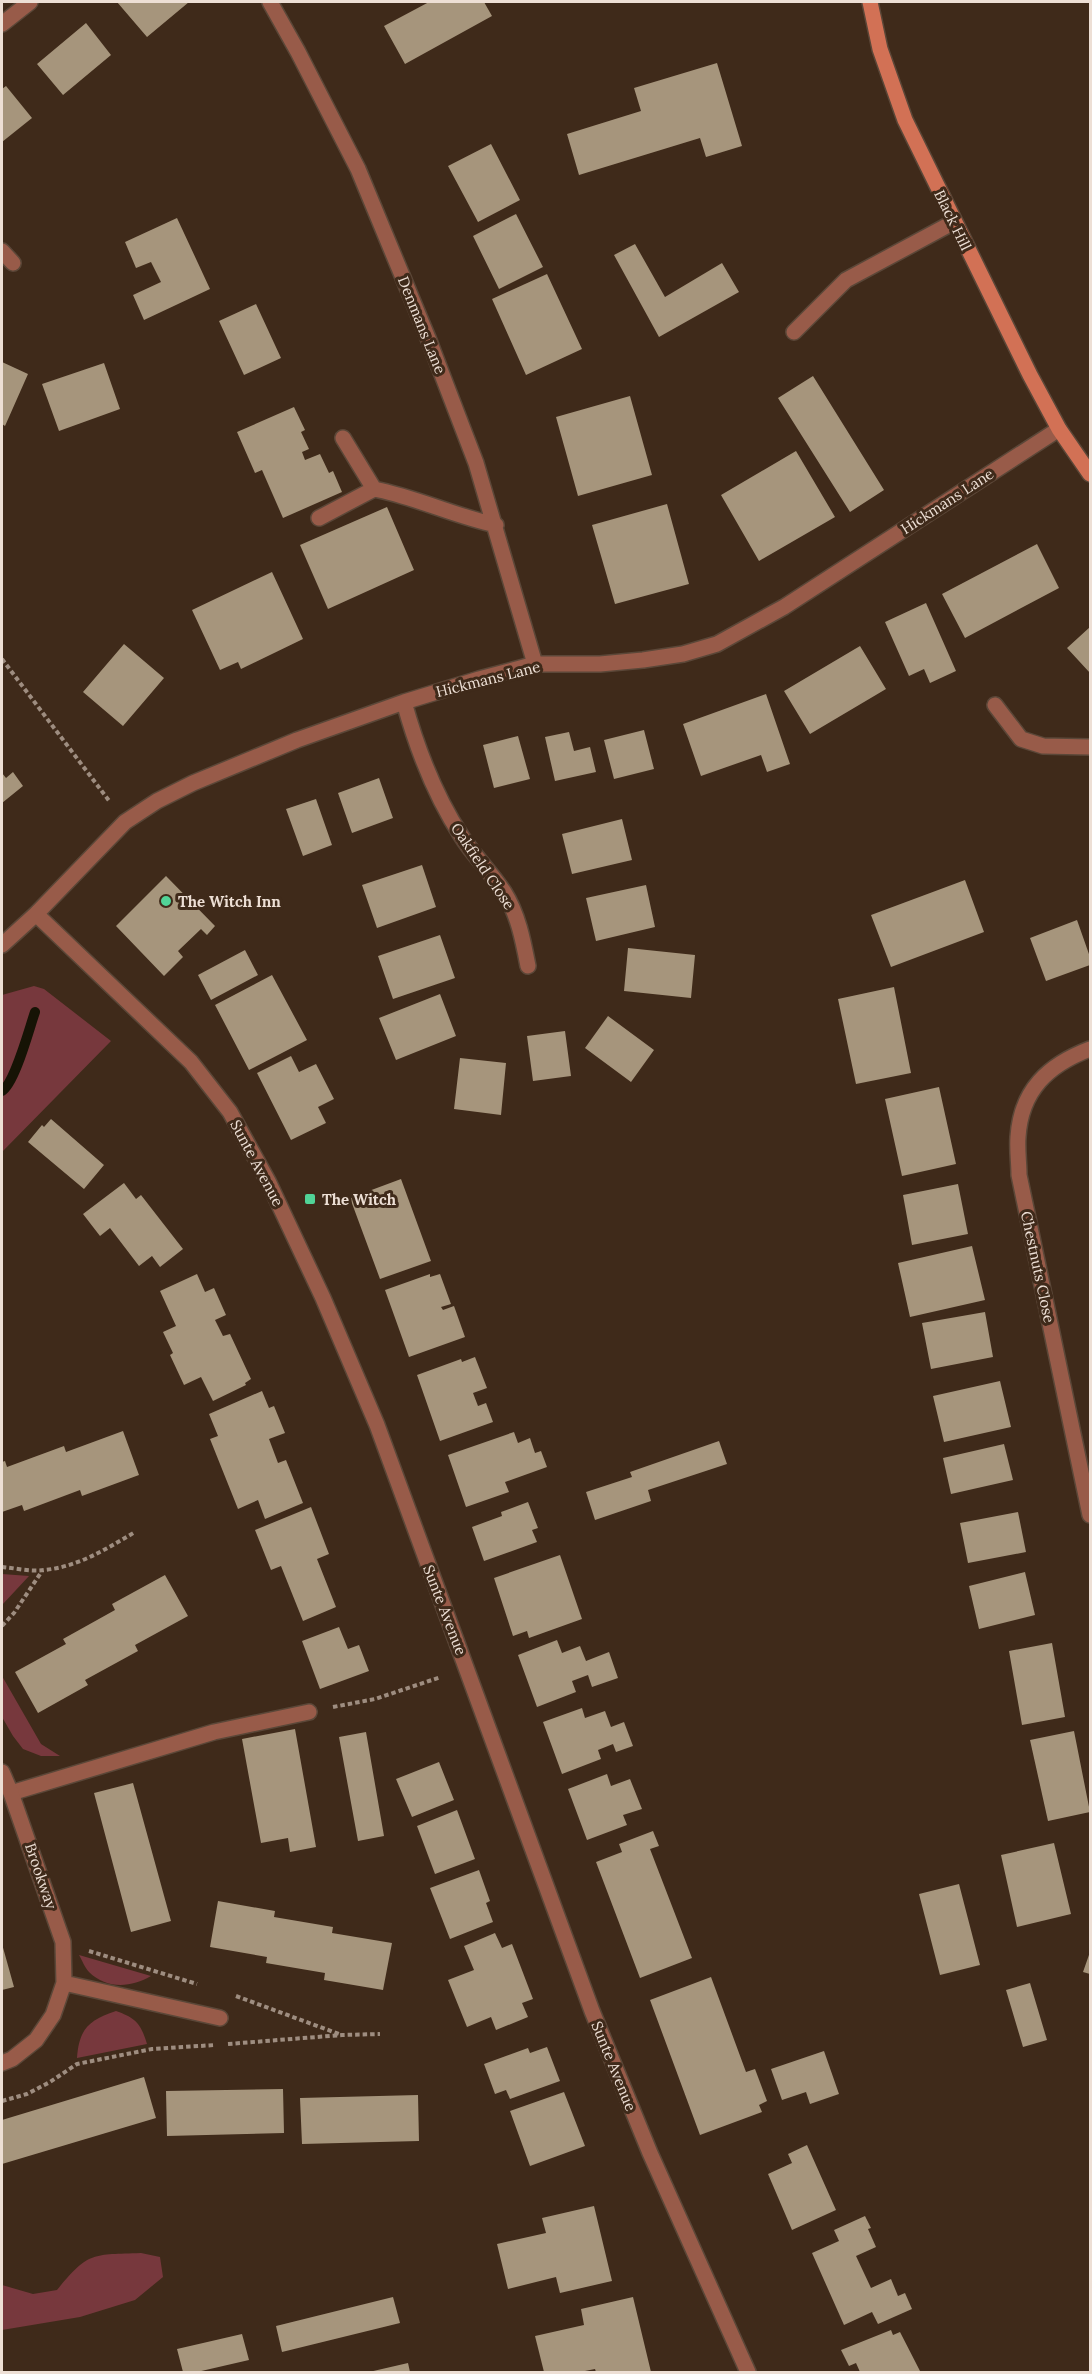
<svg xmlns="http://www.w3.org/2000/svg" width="1092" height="2374" font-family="Lora,serif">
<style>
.green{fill:#77383d}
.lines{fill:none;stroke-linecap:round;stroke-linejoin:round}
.stream{stroke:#161305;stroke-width:10}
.building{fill:#a6957c}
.lane-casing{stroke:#5b4738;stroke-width:18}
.street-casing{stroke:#5b4738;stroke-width:18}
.secondary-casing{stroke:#5b4738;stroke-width:18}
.path{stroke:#9e8d80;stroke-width:4;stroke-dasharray:4.5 3;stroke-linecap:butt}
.lane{stroke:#985b49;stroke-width:15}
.street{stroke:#985b49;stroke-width:15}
.secondary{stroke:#d27155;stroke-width:15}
.poi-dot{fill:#51d397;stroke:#3f2a1a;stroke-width:2}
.labels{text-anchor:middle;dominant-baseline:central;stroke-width:6;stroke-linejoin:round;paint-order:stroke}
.street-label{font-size:15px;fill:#eddfd5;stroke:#3f2a1a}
.poi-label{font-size:15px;font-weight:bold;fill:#eddfd5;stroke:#3f2a1a;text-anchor:start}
</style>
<rect width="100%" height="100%" fill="#3f2a1a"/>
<path class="green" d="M34,986L44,989L111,1041L2,1152V995Z
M2,1574L29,1576L2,1605Z
M2,1676L41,1744L60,1756H41L23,1749L13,1736L2,1717Z
M79,1955L151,1976C132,1987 107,1990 89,1972C85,1968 82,1960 79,1955Z
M116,2011C136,2018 141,2024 147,2044L77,2058C79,2030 88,2020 116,2011Z
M141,2253L160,2257L163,2277L135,2300L80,2317L2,2330V2285L33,2294L57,2290C89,2251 92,2255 141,2253Z"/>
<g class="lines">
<path class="stream" d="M2,1091C15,1083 29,1029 35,1012"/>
</g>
<path class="building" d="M117,2H189L147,37Z
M429,2H484L492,16L405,64L384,26Z
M86,23L111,55L63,95L37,64Z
M717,63L742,146L706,157L700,138L579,175L567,134L641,111L634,88Z
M6,86L32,118L2,142V89Z
M491,144L520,200L478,222L448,166Z
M516,214L543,267L499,289L473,236Z
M177,218L210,289L144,320L133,295L161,282L151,262L136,268L125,242Z
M635,244L665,297L722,263L739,292L659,337L614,255Z
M547,274L582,349L526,375L492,299Z
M256,304L281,358L244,375L219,321Z
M2,362L28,374L5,426L2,424Z
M104,363L120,409L59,431L42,384Z
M813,376L884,490L850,512L778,398Z
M630,396L652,475L578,496L556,417Z
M294,407L305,430L301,432L309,449L302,452L305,460L320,454L329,473L333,471L342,492L283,518L262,470L255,473L237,432Z
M796,451L835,517L759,561L721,495Z
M667,504L689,584L615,604L592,525Z
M387,507L414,570L328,609L300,545Z
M1037,544L1059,588L965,638L942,594Z
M272,572L303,639L241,669L238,662L220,670L192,610Z
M926,603L956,671L930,683L924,669L909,676L885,622Z
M1090,627V673L1067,648Z
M124,644L164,678L123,726L83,692Z
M860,646L886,689L810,734L784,691Z
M766,694L790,764L767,772L761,755L701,776L683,724Z
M644,730L654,769L614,779L604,740Z
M569,732L574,751L590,747L596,772L555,781L545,737Z
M518,736L530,779L494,788L483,745Z
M13,772L23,786L2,803V773L6,778Z
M379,778L393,818L352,833L338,793Z
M316,799L332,845L303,856L286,809Z
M622,819L632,860L572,874L562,834Z
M422,865L436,907L377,928L362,885Z
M166,876L215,926L207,935L201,929L178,951L183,957L164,976L116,926Z
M965,880L984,932L891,967L871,915Z
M646,885L655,927L596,941L586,898Z
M1077,920L1090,957V965L1046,981L1030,938Z
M440,935L455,978L393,999L378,956Z
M628,948L695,955L691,998L624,991Z
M245,950L258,975L211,1000L198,975Z
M272,975L307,1040L249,1070L215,1005Z
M894,987L911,1073L856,1084L838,999Z
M440,994L456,1036L396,1060L379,1018Z
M608,1016L654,1050L631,1082L585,1048Z
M565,1031L571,1076L533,1081L527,1036Z
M291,1056L299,1072L316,1064L334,1099L318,1107L326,1123L291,1140L257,1073Z
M460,1058L506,1063L501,1115L454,1109Z
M939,1087L956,1164L902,1176L885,1099Z
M51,1119L104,1165L84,1189L28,1142L42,1125L44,1127Z
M401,1179L431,1261L380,1279L350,1198Z
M124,1183L136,1199L141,1195L183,1249L160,1267L152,1256L139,1266L110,1228L100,1236L83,1214Z
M958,1184L968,1234L912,1245L903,1195Z
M972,1246L985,1300L910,1317L898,1263Z
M197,1274L205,1292L214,1288L226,1315L215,1320L223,1336L230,1334L251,1379L245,1383L246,1385L213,1401L201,1377L184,1385L170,1355L173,1353L163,1332L176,1326L160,1291Z
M430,1274V1277L440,1274L451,1304L441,1307L443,1310L454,1306L465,1337L409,1357L385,1290Z
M985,1312L993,1357L931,1369L922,1323Z
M475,1357L487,1388L473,1393L478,1406L486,1403L493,1422L440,1441L417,1375L461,1359L462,1362Z
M1000,1381L1011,1427L944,1442L933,1396Z
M262,1391L269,1408L274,1406L285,1433L269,1439L278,1463L286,1460L303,1503L265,1519L258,1500L238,1509L210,1439L218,1436L209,1414Z
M123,1431L139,1475L82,1496L80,1490L24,1511L22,1505L2,1512V1462L5,1461L7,1467L64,1446L66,1452Z
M514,1432L518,1443L530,1438L535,1453L541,1451L547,1467L505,1482L509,1492L466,1507L448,1455Z
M719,1441L727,1464L648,1490L651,1501L595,1520L586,1492L632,1477L630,1472Z
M1004,1444L1013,1480L951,1494L943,1458Z
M528,1502L538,1528L532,1530L537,1542L484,1561L472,1527L502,1516L501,1512Z
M311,1507L329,1554L317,1559L336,1607L303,1621L281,1566L271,1570L255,1530Z
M1018,1512L1026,1552L968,1563L960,1523Z
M560,1555L582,1619L529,1638L527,1631L513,1636L494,1578Z
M1025,1572L1035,1615L979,1629L969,1586Z
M165,1575L188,1616L135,1645L138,1651L85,1680L88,1685L38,1713L15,1672L66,1644L63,1639L115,1610L112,1604Z
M339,1627L348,1649L359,1645L369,1671L320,1689L302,1641Z
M557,1640L562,1653L580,1646L586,1661L609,1652L618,1678L592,1687L588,1675L572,1681L576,1692L537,1707L518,1655Z
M1052,1643L1065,1717L1022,1725L1009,1651Z
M582,1708L585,1718L605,1711L611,1727L624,1722L633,1746L616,1752L613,1744L598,1750L601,1759L562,1774L543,1722Z
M295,1729L316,1847L290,1852L288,1838L261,1843L242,1739Z
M1074,1731L1090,1812L1048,1821L1030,1740Z
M366,1732L384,1836L358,1841L339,1737Z
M439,1762L454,1800L412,1817L396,1779Z
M607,1774L611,1786L630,1779L642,1809L623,1815L627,1825L587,1840L568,1789Z
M133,1783L171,1921L131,1932L94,1793Z
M457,1810L475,1859L435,1874L417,1826Z
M653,1831L659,1846L650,1849L692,1958L640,1978L596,1862L622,1852L619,1844Z
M1054,1843L1071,1914L1017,1927L1001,1855Z
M479,1870L490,1901L486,1903L493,1922L450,1939L430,1888Z
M959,1884L980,1965L940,1975L919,1894Z
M218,1901L275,1911L274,1917L333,1927L332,1933L392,1943L383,1990L324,1980L325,1973L266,1963L267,1957L210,1947Z
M495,1933L502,1948L512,1944L533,1999L522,2003L528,2017L496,2030L491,2017L467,2027L448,1980L474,1970L464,1946Z
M2,1944L14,1987L2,1990Z
M1090,1952V1974L1083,1972Z
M711,1977L746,2072L755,2069L767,2101L759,2105L762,2112L700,2135L650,2000Z
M1030,1983L1047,2040L1023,2047L1006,1990Z
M547,2047L560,2081L510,2099L506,2090L495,2094L484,2064L528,2048L530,2053Z
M824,2051L839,2094L810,2104L806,2092L782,2100L771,2069Z
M144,2077L156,2118L2,2164V2120Z
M283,2089L284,2133L167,2136L166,2091Z
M564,2092L585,2146L530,2166L510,2111Z
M418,2095L419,2141L302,2144L300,2098Z
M807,2145L836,2210L792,2230L768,2174L792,2163L788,2154Z
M594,2206L612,2281L560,2293L556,2277L508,2289L497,2244L546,2233L542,2218Z
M865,2216L871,2228L868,2229L876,2247L856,2256L871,2288L891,2279L898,2296L905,2293L912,2309L878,2324L872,2312L844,2325L812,2253L839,2241L834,2230Z
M393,2297L400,2323L282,2352L276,2326Z
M633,2297L651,2372H596L595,2369L580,2372H544L535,2336L584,2325L581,2309Z
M891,2330L893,2335L900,2332L920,2371L860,2372L856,2363L849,2366L841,2350Z
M242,2334L249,2360L197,2372H183L177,2349Z
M408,2363L410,2372H369Z"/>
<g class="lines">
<g class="lane-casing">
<path id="lane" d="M794,332L846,280L954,222
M995,705L1021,739L1043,746L1090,747
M11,1793L214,1732L309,1712"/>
</g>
<g class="street-casing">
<path id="street" d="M270,2L298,52L358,169L428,338L476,463L535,664
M2,24L30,2
M2,251L13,263
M343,438L374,489C416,497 454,516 496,525
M319,518L374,489
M404,702C417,749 435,796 462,837C474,856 491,872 504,892C518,914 523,940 528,966
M36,914L191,1062L230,1112L268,1181L323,1298L377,1425L592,2011L650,2153L748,2372
M2,945L36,914L125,822L157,801L193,783L297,740L404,702L479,679L535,664H600L643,660L683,654L717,644L784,607L1059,429
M1090,1049C1048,1065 1021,1090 1018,1137C1017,1150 1019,1163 1019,1175L1090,1515
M2,1772L11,1793L63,1942L64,1983L53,2015L36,2040L12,2059L2,2063
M64,1983L220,2018"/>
</g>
<g class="secondary-casing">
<path id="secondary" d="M870,2L880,49L905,120L1030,375L1059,429L1090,474"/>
</g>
<path class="path" d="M2,659L110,802
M2,1567C15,1568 31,1572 44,1570C78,1567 106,1549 135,1532
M2,1626L14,1613L42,1571
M333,1707L375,1699L441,1677
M89,1951L197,1984
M236,1996L339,2034
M228,2044L342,2035L380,2034
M2,2101L27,2094L50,2082L77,2064L152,2049L215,2045"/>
<use href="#lane" class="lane"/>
<use href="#street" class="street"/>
<use href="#secondary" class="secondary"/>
</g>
<g class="poi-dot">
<circle cx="166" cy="901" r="6"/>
<rect x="304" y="1193" width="12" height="12" rx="3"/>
</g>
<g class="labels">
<g class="street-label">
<text transform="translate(953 220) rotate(64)">Black Hill</text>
<text transform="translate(422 325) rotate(68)">Denmans Lane</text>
<text transform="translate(947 501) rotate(-33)">Hickmans Lane</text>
<text transform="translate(488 679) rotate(-14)">Hickmans Lane</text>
<text transform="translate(483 866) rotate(56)">Oakfield Close</text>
<text transform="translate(257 1163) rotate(62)">Sunte Avenue</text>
<text transform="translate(1038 1267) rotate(78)">Chestnuts Close</text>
<text transform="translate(445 1610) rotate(69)">Sunte Avenue</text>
<text transform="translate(41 1876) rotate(71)">Brookway</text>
<text transform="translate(614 2066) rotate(68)">Sunte Avenue</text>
</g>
<g class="poi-label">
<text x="178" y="901">The Witch Inn</text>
<text x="322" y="1199">The Witch</text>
</g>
</g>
<rect width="1092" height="2374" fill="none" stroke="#eddfd5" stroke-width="6"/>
</svg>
